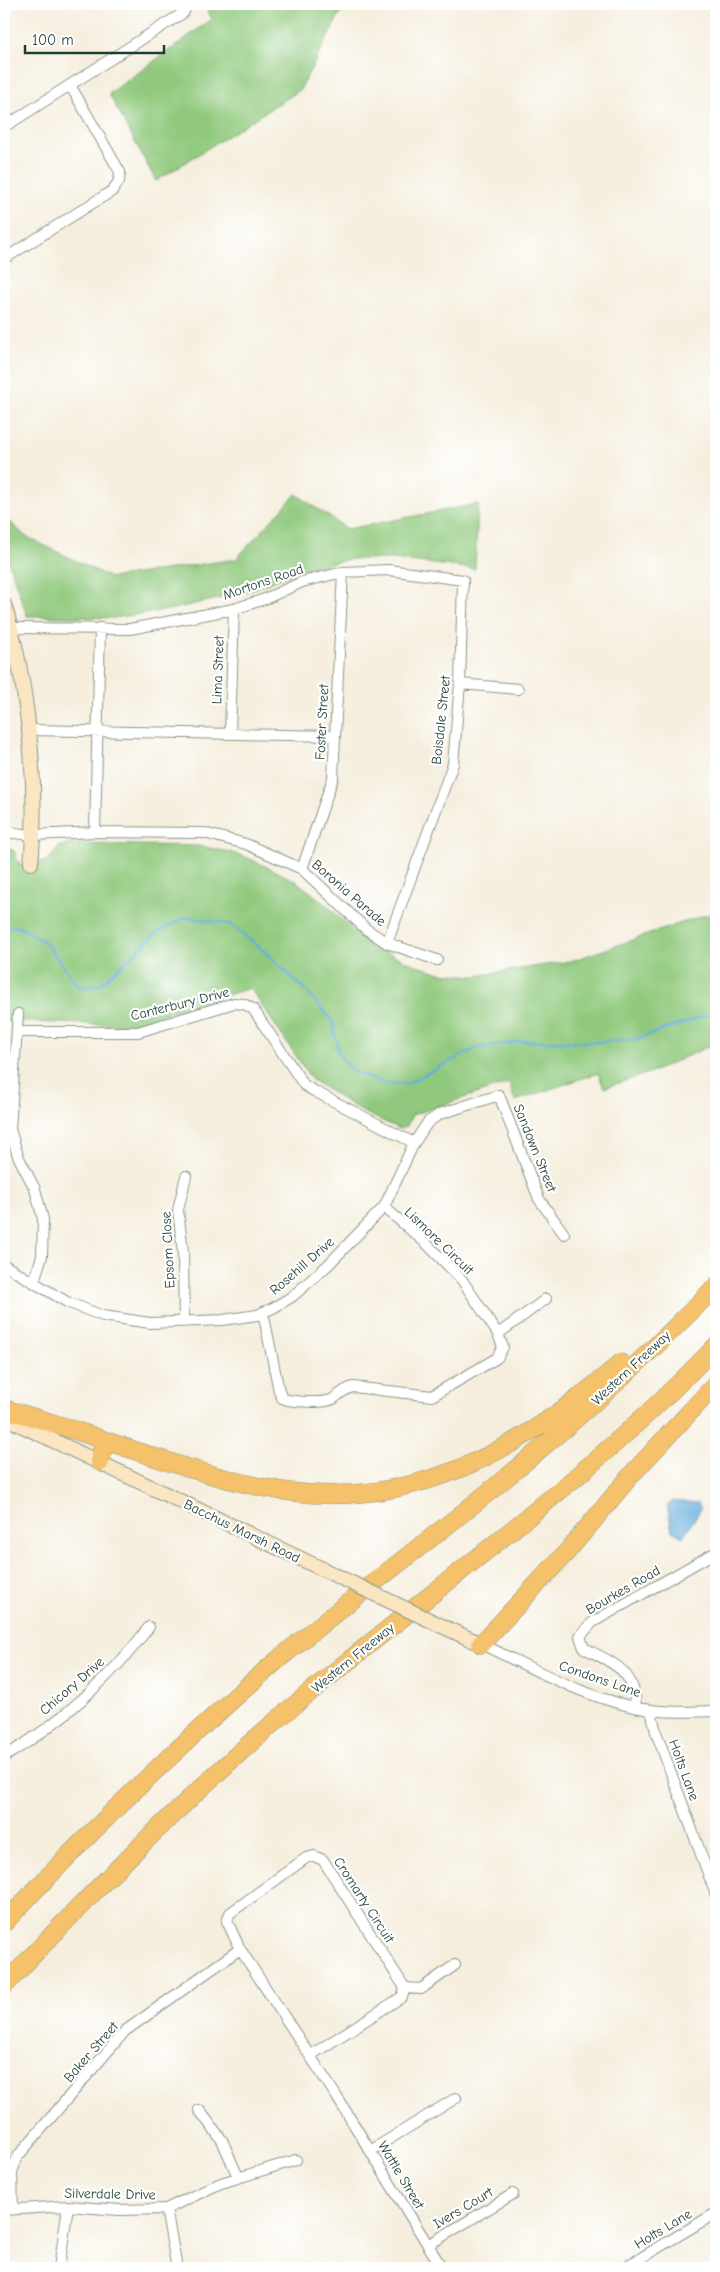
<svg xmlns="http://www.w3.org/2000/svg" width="720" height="2272" font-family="'Comic Neue',sans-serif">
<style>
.green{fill:#90c97d;stroke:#588358}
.water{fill:#62acda;stroke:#407487}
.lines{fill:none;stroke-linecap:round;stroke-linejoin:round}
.stream{stroke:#62acda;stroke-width:2.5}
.street-casing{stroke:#8a9688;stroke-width:12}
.secondary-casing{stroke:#8a9688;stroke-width:16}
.highway-casing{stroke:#8a9688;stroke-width:19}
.street{stroke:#fff;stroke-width:10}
.secondary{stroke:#fbe6c4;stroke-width:14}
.highway{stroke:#f5c16b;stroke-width:18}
.secondary-bridge-casing{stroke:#8a9688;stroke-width:16;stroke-linecap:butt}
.secondary-bridge{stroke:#fbe6c4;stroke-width:14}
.labels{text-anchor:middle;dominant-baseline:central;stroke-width:4.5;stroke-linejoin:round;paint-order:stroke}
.street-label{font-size:14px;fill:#1f3d34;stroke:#fff}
</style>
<rect width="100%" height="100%" fill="#fff"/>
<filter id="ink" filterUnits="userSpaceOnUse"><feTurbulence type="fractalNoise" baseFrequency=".02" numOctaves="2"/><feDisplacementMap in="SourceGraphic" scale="10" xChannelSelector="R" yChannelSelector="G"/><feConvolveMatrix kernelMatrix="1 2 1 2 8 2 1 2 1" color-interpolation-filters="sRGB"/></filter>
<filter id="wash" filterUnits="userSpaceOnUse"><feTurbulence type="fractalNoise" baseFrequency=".0096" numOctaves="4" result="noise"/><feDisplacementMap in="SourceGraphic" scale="20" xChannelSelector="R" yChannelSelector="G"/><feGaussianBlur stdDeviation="1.12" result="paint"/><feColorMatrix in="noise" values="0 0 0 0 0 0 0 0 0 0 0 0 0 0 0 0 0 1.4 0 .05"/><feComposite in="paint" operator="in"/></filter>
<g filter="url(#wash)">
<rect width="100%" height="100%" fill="#f5eedd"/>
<path class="green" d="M203,4H345L300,90L156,181L109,94L212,19Z
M296,494L347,529L478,504L475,569L393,559H350L309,568L240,594L168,610L113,618L27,616L4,549V516L25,536L111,578L236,559Z
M4,844L14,851L19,864L47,861L60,846L73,844L198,846L226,851L248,858L296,881L328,906L360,937L373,946L408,962L440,973L474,976L571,961L702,916L716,914V1047H707L657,1070L604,1088L598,1073L515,1101L509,1083L412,1115L407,1126L400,1129L363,1112L312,1080L250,988L136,1023L114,1025L4,1021Z"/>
<path class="water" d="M673,1501L698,1503L701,1509L683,1537L672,1531L667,1506Z"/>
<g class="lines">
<path class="stream" d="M4,927H19L46,943L79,987L100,985L156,933L186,917L230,924L264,951L304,989L332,1020L339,1055L354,1072L384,1083L406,1084L477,1048L523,1041L595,1042L637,1039L716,1012"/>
</g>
</g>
<g filter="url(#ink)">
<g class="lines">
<g class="street-casing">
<path id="street" d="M4,127L183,13L188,4
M4,259L112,191L119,181L120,172L70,85
M11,628L130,629L234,609L265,599L302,582L343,572L389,570L463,580L460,684L453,764L387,943
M460,684L518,689
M29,730L335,736
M230,733L234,609
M4,832L34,835L95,832L100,628
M95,832L204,833L246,844L302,869L366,929L387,943L437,960
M302,869L333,778L343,572
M18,1014L10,1129L18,1156L35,1189L43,1219L42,1256L34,1281
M17,1032H138L234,1003L244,1004L253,1009L304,1085L314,1091L414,1143
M4,1265L67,1302L103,1316L150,1323L223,1320L257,1315L273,1308L293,1296L328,1265L384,1207L414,1143L428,1122L440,1114L499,1095L539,1199L564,1234
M263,1312L279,1391L282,1398C291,1402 324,1404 333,1399C340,1394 345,1389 353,1387L432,1396L497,1358L503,1347L498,1334L462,1280L427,1244L384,1207
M184,1322L183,1252L178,1210L186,1176
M498,1334L546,1299
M481,1644C535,1669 592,1702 651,1710C673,1713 695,1712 716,1711
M636,1707C635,1670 613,1663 584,1648L580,1636L593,1622L716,1552
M651,1710L656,1732L716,1895
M4,1757C59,1724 111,1678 149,1627
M405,1988L323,1860L314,1856L306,1858L230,1913L227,1921L240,1949L337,2097L442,2268
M405,1988L421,1989L455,1965
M311,2055L402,1997L405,1988
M199,2110L222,2140L238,2177
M370,2151L456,2098
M13,2208L12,2172L18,2156L125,2031L240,1949
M166,2209L177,2268
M4,2210L68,2206L119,2210L166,2209L221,2183L296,2160
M428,2245L513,2194
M59,2268L68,2206
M624,2268L716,2213"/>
</g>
<g class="secondary-casing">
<path id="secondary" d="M4,604C27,679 39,785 31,863
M4,1417L339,1577
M444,1627L481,1644"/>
</g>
<g class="highway-casing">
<path id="highway" d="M4,1409C90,1431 173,1469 261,1487C403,1517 517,1454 621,1363
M100,1462L102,1449L111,1443
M481,1644L566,1553L632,1474L716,1384
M4,1923C89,1832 179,1745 274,1663C346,1602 423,1546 496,1486C573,1423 647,1358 716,1286
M4,1986C100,1883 201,1782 309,1693C447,1579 593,1475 716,1346"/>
</g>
<use href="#street" class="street"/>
<use href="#secondary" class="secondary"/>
<use href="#highway" class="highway"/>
<g class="secondary-bridge-casing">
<path id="secondary-bridge" d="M339,1577L444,1627"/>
</g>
<use href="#secondary-bridge" class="secondary-bridge"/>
</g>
</g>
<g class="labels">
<g class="street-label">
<text transform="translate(263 582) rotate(-19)">Mortons Road</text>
<text transform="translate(218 670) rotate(-88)">Lima Street</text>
<text transform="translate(441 720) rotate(-84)">Boisdale Street</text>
<text transform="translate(322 722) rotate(-87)">Foster Street</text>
<text transform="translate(349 893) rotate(41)">Boronia Parade</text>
<text transform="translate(180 1004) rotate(-14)">Canterbury Drive</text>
<text transform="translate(535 1148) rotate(68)">Sandown Street</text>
<text transform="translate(439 1241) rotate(44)">Lismore Circuit</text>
<text transform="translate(168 1250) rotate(-93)">Epsom Close</text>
<text transform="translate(302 1266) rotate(-41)">Rosehill Drive</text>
<text transform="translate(631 1368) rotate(-43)">Western Freeway</text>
<text transform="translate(242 1531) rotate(26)">Bacchus Marsh Road</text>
<text transform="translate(623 1590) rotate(-30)">Bourkes Road</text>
<text transform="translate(353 1658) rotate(-39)">Western Freeway</text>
<text transform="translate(600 1679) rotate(19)">Condons Lane</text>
<text transform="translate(72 1686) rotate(-41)">Chicory Drive</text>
<text transform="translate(684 1770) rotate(70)">Holts Lane</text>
<text transform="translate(364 1900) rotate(57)">Cromarty Circuit</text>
<text transform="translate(91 2052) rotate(-49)">Baker Street</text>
<text transform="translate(401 2175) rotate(59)">Wattle Street</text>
<text transform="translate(110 2194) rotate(1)">Silverdale Drive</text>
<text transform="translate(463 2208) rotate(-31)">Ivers Court</text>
<text transform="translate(663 2229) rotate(-31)">Holts Lane</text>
</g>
</g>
<rect width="720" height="2272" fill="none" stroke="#fff" stroke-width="20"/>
<path d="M25 45v8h139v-8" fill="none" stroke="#1f3d34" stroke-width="2.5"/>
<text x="32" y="45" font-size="15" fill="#1f3d34" stroke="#ffffff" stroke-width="4" paint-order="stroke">100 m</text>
</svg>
